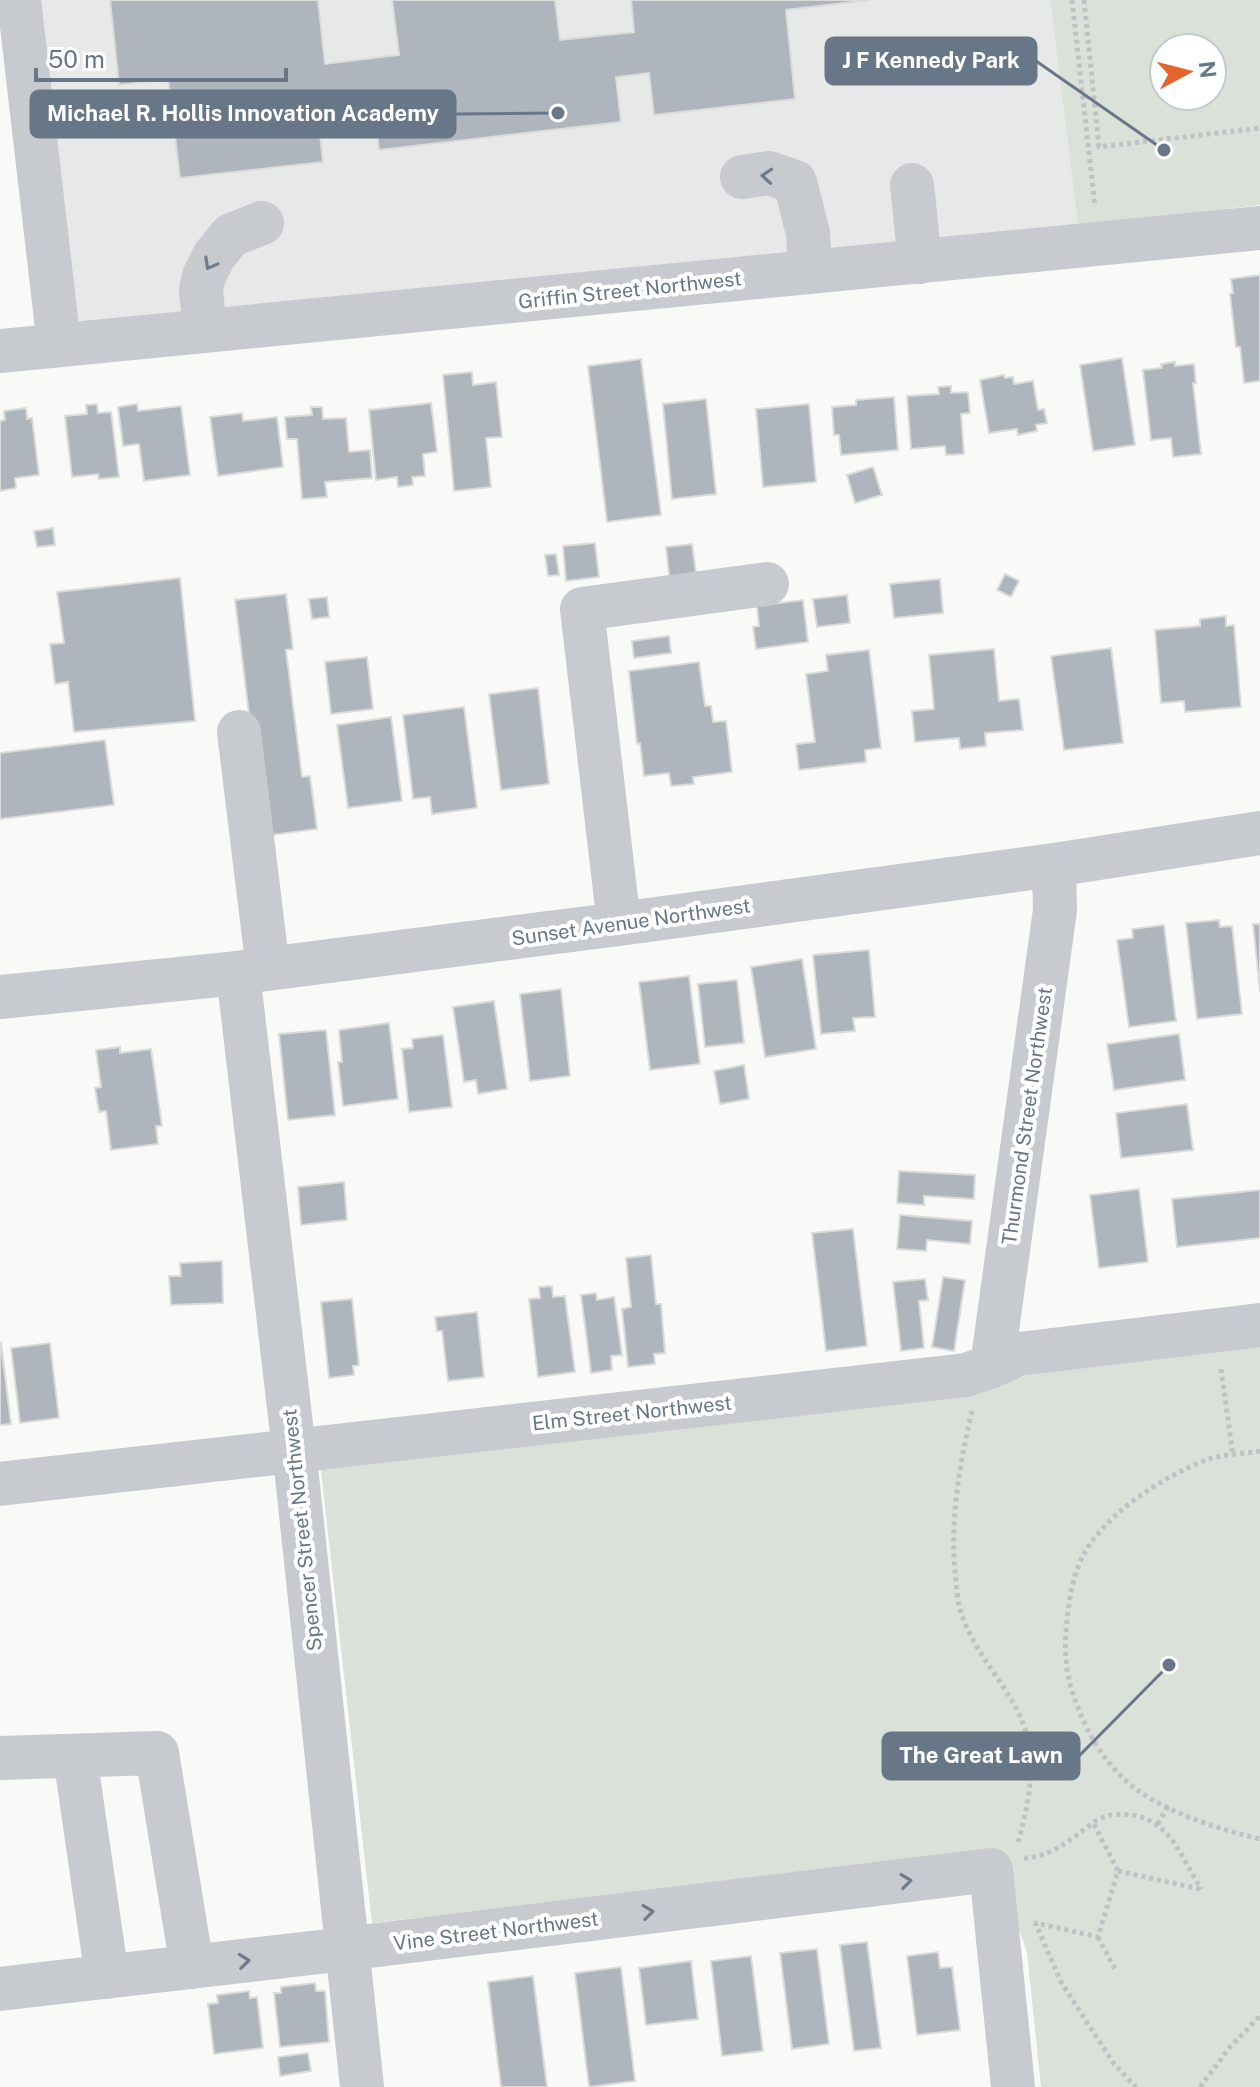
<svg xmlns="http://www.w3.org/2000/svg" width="1260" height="2087" font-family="'Public Sans',sans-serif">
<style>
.built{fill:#e7e8e8}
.green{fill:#dae1d8;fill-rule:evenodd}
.building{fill:#aeb5bc;stroke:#dbdbd9;stroke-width:2}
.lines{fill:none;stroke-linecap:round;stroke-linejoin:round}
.path{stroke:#bfc1c4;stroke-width:5;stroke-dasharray:4 4;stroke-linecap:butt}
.minor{stroke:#c7cace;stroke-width:44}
.oneway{stroke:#6d7b8c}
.labels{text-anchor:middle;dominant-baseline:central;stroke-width:8;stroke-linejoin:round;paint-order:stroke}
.street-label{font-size:20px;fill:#687788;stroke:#fff}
.leader{fill:none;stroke:#687788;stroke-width:3}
.callout-dot{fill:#687788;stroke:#fff;stroke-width:3}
.callout{fill:#687788;stroke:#687788;stroke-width:3}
.callout-label{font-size:22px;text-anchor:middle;font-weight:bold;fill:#fff}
</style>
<rect width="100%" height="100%" fill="#f9f9f7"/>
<path class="built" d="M40,0H1050L1078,226L74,323Z"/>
<path class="green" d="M1050,0H1260V205L1078,226ZM1164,48H1212V96H1164Z
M1260,1346V2087H1041L1027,1952L995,1861L972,1853L372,1923L320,1462L961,1396L1028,1375Z"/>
<path class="building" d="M110,0H318L325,64L399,55L392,0H555L560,40L634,32L631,0H870L786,10L795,99L654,115L649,73L616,77L621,122L379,150L374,110L318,116L323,162L180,178L168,79L119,85Z
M1260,275V381L1244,383L1240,347H1236L1230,294L1233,293L1231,279Z
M1122,358L1135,445L1093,451L1080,365Z
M641,359L661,515L607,522L588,366Z
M1175,362V366L1194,364L1196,383H1193L1201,454L1173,457L1171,438L1151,440L1143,370L1162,368L1161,364Z
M472,372L473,385L496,382L502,437L486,438L491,487L454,491L443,375Z
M1004,375L1005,378L1013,377L1014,384L1033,381L1038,410L1044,409L1047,423L1036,425L1037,431L1018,435L1017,429L989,433L980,380Z
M951,386V393L968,392L970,413L961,414L964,454L946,455L945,446L911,449L907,396L939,394L938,387Z
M894,397L898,450L841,455L839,435H834L832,407L856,405V400Z
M706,399L716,494L672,499L663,404Z
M431,403L437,452L423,454L425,476L412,477L413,485L398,487L397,477L376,480L369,410Z
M97,404L98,413L111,412L119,477L99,479L98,474L72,477L65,416L87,414L86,405Z
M137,404L138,411L181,406L190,475L144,481L139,444L123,446L118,407Z
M809,404L816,482L763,487L756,409Z
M311,407H322L323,419L346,418L349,452L370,450L372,478L325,482L327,497L302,499L297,439H287L285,417L312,415Z
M26,408L27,419L32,418L39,475L15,478L16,488L0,491V421L5,420L4,411Z
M242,413L243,421L277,417L283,467L218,476L210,417Z
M873,467L882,495L855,503L847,475Z
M53,528L55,545L37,547L34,531Z
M595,543L599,577L566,581L563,546Z
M692,544L697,580L670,583L666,547Z
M556,554L559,575L548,576L545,555Z
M1005,574L1019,581L1011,597L997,590Z
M180,578L195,721L74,732L68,682L55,684L50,644L64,643L57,592Z
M940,579L943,613L894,618L890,584Z
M286,594L293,649L286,650L302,777L310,776L317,829L264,836L235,600Z
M847,595L850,623L817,627L813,599Z
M327,597L329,617L312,619L309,599Z
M803,600L808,642L756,649L753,627L759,626L757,606Z
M1226,616V626L1234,625L1241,707L1185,712L1184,701L1161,703L1155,630L1200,626V619Z
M669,636L671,653L634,658L632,641Z
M1111,648L1123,743L1064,750L1051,656Z
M994,649L999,701L1019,699L1023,730L985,733L986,746L960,749L959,738L915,742L912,711L934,709L929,655Z
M869,650L881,748L865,750L866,762L799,770L796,744L815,742L806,674L828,671L826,655Z
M367,657L373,709L331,714L325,662Z
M699,662L705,706H711L713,722L726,721L732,772L693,777L694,784L671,786L669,773L644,776L640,743L637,744L629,671Z
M538,688L549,784L501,790L489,694Z
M464,707L477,808L432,814L430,797L413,799L403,715Z
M391,717L402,801L348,808L337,725Z
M105,740L114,805L0,819V753Z
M1219,920L1220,927L1232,926L1242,1014L1197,1019L1186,923Z
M1253,924H1260V992Z
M1164,925L1176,1021L1129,1027L1117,940L1133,938L1132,929Z
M869,950L875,1017L853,1018L855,1031L821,1034L813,955Z
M802,959L816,1049L765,1057L751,967Z
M689,976L700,1064L650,1070L639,982Z
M737,980L744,1043L705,1047L698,984Z
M561,989L570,1076L530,1081L520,994Z
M494,1001L507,1089L478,1094L476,1080L464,1082L453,1007Z
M389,1023L398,1099L343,1106L338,1062H342L339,1030Z
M326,1030L335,1115L288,1120L279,1034Z
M1179,1034L1185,1080L1114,1090L1107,1044Z
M443,1035L452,1107L409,1112L402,1049L413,1048L412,1039Z
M120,1047V1053L151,1049L162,1126H156L158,1144L111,1150L106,1111L99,1112L95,1088L101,1087L96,1050Z
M744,1065L749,1099L720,1104L714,1071Z
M1187,1104L1193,1150L1121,1158L1116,1113Z
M899,1171L975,1175L974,1199L924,1196V1205L897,1203Z
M344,1182L347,1220L301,1225L298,1187Z
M1139,1189L1148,1262L1099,1268L1090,1195Z
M1260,1190V1238L1177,1247L1172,1199Z
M900,1215L972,1221L970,1244L927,1240L926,1251L897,1249Z
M853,1229L867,1346L826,1351L812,1233Z
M651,1255L656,1304H661L665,1353L654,1354L655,1364L628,1367L622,1309L631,1307L626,1258Z
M222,1261L223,1303L171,1305L169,1276H181L180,1263Z
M943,1277L965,1280L954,1351L932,1347Z
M925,1279L928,1300L919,1301L924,1348L901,1351L893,1282Z
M552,1286L553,1297L565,1296L575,1372L538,1377L529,1299L540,1298L539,1287Z
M596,1293L597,1300L614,1297L622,1355L611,1356L612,1370L591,1373L581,1295Z
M352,1299L359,1365L353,1366L354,1375L329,1378L321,1302Z
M477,1312L484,1377L448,1381L442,1331H437L435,1317Z
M1,1343L11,1424L0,1425V1344Z
M50,1343L59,1418L20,1423L11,1348Z
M867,1942L881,2048L854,2051L840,1945Z
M817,1949L829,2044L792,2049L780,1953Z
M938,1952L940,1968L952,1967L960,2030L917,2035L907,1956Z
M751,1956L763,2051L722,2056L711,1961Z
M691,1961L698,2019L646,2025L639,1968Z
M621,1967L635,2081L589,2087L575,1973Z
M533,1976L547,2087H501L488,1982Z
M315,1983L316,1991H325L329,2042L280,2047L274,1993H281V1987Z
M249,1991L250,1998L257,1997L263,2048L214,2054L208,2004L218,2003L217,1995Z
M308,2053L311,2071L280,2076L278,2057Z"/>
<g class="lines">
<path class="path" d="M1072,0L1095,207
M1084,0L1099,147L1260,128
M1221,1369L1233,1456
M972,1411C959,1467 949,1524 956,1581C957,1589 957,1598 959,1605C967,1639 991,1667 1009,1696C1041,1745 1032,1790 1018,1843
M1260,1451C1243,1454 1222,1454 1206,1460C1162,1477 1099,1517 1080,1562C1072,1580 1069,1602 1067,1621C1064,1646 1065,1670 1073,1694C1085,1730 1104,1765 1136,1789C1168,1813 1221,1830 1260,1839
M1158,1824L1168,1806
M1024,1858C1051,1857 1069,1841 1090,1825C1102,1815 1115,1813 1131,1815C1171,1820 1182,1859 1201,1889
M1118,1871L1200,1889
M1036,1926V1923L1098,1937L1118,1871L1093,1822
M1038,1929L1061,1982L1114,2064L1136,2087
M1098,1937L1115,1969
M1200,2087L1230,2047L1260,2016"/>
<path class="minor" d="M19,0L59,345
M742,177L769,173L795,182L808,233L810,272
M912,185L920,262
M205,331L201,290L204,276L214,256L231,235L262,223
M0,351L1260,228
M239,732L268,969
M619,924L582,609L767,584
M238,973L296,1467L362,2087
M0,997L228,974L619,924L1054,865L1260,833
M992,1366L1055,910L1054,865
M0,1484L966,1375L992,1366L1019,1354L1260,1325
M75,1756L107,1977
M0,1758L157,1753L192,1967
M0,1989L328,1951L991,1870L1013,2087"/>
</g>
<defs><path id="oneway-chevron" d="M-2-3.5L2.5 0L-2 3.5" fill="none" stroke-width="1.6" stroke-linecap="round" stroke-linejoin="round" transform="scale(2)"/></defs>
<g class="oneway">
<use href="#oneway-chevron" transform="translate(767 176) rotate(-176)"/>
<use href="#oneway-chevron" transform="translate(210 264) rotate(119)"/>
<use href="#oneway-chevron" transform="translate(906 1881) rotate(-7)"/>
<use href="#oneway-chevron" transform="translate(648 1912) rotate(-7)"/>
<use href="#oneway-chevron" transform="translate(244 1961) rotate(-6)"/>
</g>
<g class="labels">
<g class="street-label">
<text transform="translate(630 290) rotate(-6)">Griffin Street Northwest</text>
<text transform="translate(631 922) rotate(-8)">Sunset Avenue Northwest</text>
<text transform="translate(1027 1116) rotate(-82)">Thurmond Street Northwest</text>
<text transform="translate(632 1413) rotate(-6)">Elm Street Northwest</text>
<text transform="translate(302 1530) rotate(-96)">Spencer Street Northwest</text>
<text transform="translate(496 1931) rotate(-7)">Vine Street Northwest</text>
</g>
</g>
<path class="leader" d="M1164 150L1036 61M558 113L455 114M1169 1665L1079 1756"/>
<g class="callout-dot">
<circle cx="1164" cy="150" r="8"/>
<circle cx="558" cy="113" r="8"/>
<circle cx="1169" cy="1665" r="8"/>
</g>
<g class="callout">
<rect x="826" y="38" width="210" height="46" rx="8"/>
<rect x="31" y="91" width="424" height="46" rx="8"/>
<rect x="883" y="1733" width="196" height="46" rx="8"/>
</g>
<g class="callout-label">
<text x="931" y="68">J F Kennedy Park</text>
<text x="243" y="121">Michael R. Hollis Innovation Academy</text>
<text x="981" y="1763">The Great Lawn</text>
</g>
<g transform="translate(1188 72) rotate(83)"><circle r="38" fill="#ffffff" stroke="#c3c9cf" stroke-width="2"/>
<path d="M0-6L14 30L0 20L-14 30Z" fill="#e3652d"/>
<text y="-12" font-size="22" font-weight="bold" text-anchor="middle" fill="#687788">N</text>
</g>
<path d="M36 68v12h250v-12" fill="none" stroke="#687788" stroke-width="4"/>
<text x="48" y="68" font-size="24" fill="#687788" stroke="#ffffff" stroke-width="6" paint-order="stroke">50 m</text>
</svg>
